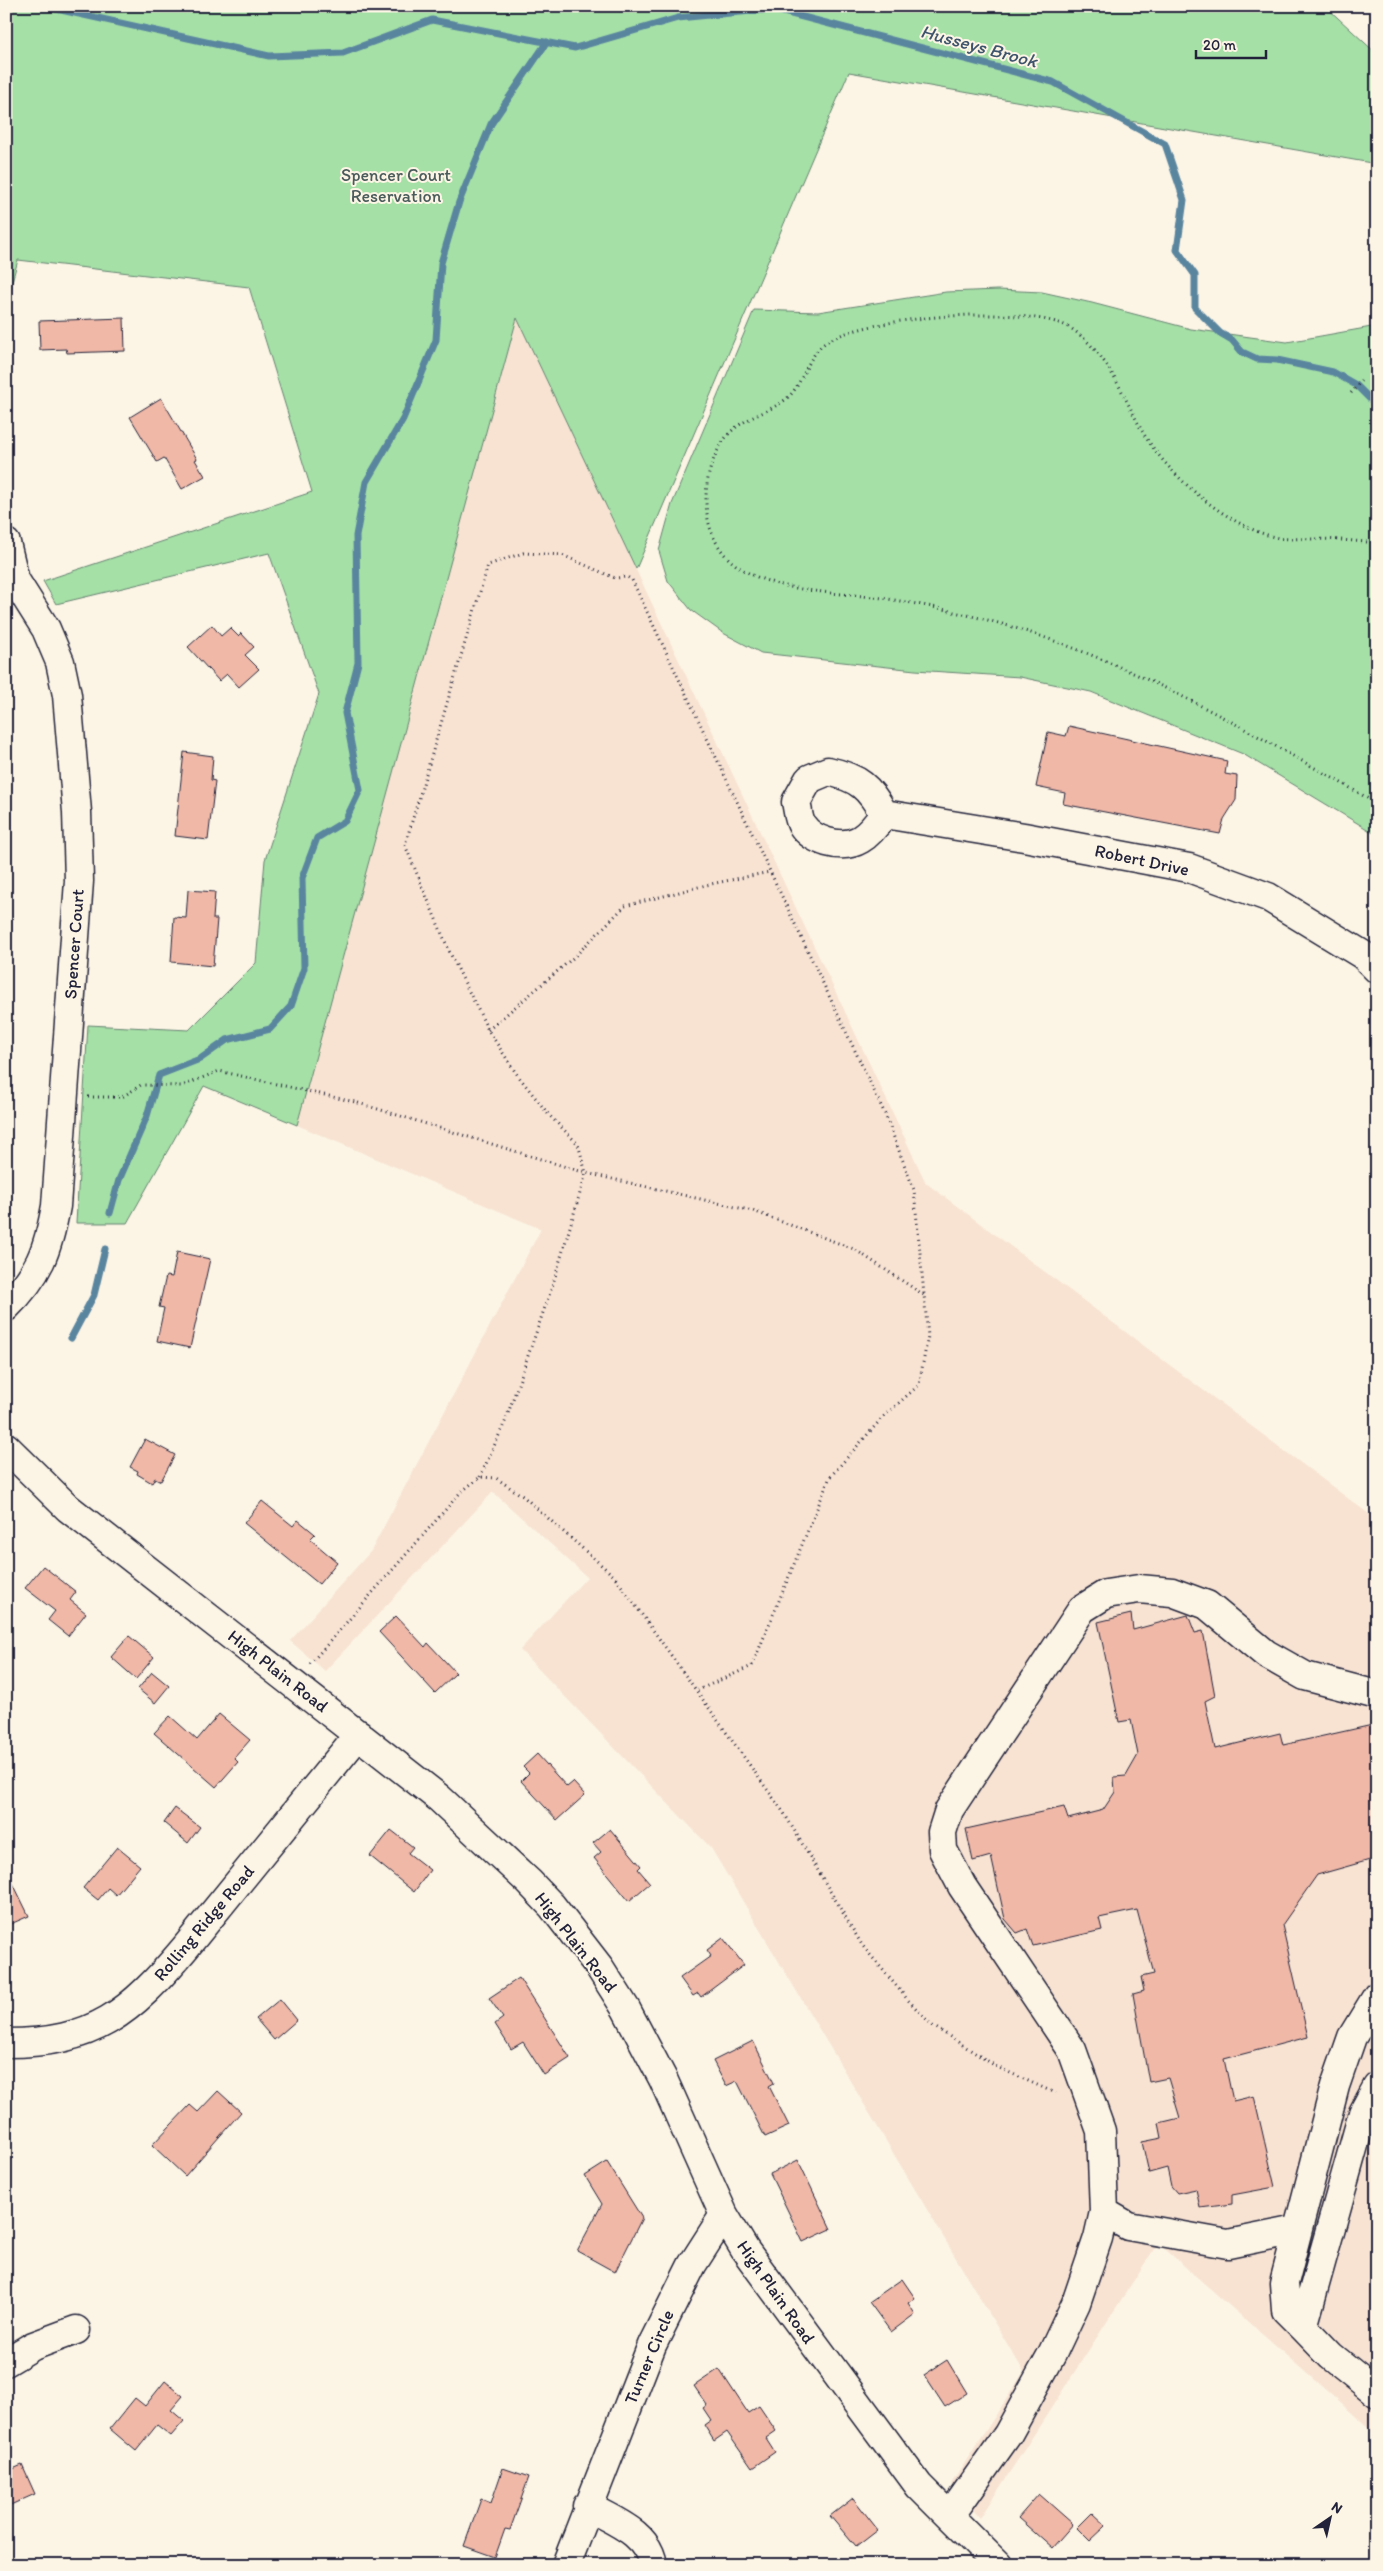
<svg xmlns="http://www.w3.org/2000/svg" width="1383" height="2571" font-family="Itim,sans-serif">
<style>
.built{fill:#f8e3d2}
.green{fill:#a5e0a6;stroke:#648170}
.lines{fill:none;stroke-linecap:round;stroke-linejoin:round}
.stream{stroke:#5a859f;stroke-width:7}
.building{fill:#f0b8a7;stroke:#22223b}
.minor-casing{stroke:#22223b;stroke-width:31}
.path{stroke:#22223b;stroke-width:3;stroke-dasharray:1 4;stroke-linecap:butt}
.minor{stroke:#fcf5e5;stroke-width:28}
.labels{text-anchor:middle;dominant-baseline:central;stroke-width:4;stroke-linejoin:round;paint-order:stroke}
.park-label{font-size:18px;fill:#495b5b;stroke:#fcf5e5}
.street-label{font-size:18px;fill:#22223b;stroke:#fcf5e5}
.water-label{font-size:19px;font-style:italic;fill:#3e546d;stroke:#fcf5e5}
</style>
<rect width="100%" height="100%" fill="#fcf5e5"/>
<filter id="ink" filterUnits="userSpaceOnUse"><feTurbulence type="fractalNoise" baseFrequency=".02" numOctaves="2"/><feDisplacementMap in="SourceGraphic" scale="10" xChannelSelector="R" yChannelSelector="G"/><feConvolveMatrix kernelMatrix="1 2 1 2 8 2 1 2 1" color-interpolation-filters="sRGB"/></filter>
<g filter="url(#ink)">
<path class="built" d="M517,318L926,1183L1377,1520V2435L1158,2243L980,2518L951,2484L1024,2372L711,1848L520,1650L587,1577L493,1492L325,1671L290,1641L371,1551L541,1229L297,1125Z"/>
<path class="green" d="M6,6H1325L1377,54V164L849,72L636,569L517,318L297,1125L204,1086L127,1223H76L88,1025L189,1030L256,963L265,860L319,694L269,553L56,604L43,581L312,492L249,287L18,260L6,303Z
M998,290L1042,292L1092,303L1191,329L1287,342L1377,326V835L1243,754L1091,692L1020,677L915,670L761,653L723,633L691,610L668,581L659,551L672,504L754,310L818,312L946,292Z"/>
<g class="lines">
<path class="stream" d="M43,6L269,56L343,53L432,20L575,48L678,18L772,9L1053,82L1165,144L1184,200L1177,250L1195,275V308L1220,333L1232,340L1242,352L1257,359L1277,360L1333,372L1356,385L1377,406
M110,1213L119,1180L147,1116L159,1075L200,1059L227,1040L270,1029L291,1006L304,968L302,878L317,838L345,821L360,790L345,713L358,663L356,536L366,482L403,419L436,340L441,263L459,202L491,124L547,42
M71,1338L94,1295L105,1249"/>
</g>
<path class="building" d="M124,318L125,351L67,353L66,349L40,350L39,321Z
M161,398L197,459L195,460L205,476L182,489L164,458L157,462L130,417Z
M212,625L221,636L230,628L238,636L241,633L254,647L245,655L259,669L239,687L227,674L219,681L188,647Z
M1069,726L1227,761L1225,774L1237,776L1236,800L1224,819L1220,834L1063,804L1065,793L1036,787L1048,732L1066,736Z
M184,752L213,756L211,780L215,781L208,840L175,836Z
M188,890L215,892L213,919H217L213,966L171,962L174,917L186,918Z
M177,1252L210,1259L190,1348L157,1341L164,1308L159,1307L166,1276L172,1277Z
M145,1439L175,1455L161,1481L155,1478L152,1483L137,1474L138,1471L130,1467Z
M262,1501L293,1526L298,1520L315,1534L310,1539L337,1562L319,1584L244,1523Z
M43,1566L76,1592L70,1600L86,1613L68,1636L48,1620L55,1611L25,1588Z
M1131,1614L1133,1630L1188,1615L1195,1633L1203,1631L1215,1696L1205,1701L1215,1749L1280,1733L1283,1745L1377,1724V1858L1317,1875L1282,1925L1308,2037L1224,2059L1233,2101L1254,2096L1275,2187L1232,2195V2204L1200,2208L1196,2189L1177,2193L1171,2186L1167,2168L1149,2173L1142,2142L1162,2138L1159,2123L1180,2118L1168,2078L1149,2082L1133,1994L1144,1991L1141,1977L1154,1974L1137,1910L1099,1918L1102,1930L1033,1946L1027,1929L1017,1933L1005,1919L991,1856L973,1861L966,1829L1064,1807L1068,1819L1103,1810L1115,1792L1114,1777L1126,1776L1138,1755L1131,1720L1119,1722L1098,1622Z
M396,1616L425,1647L428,1643L456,1673L435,1693L379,1632Z
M129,1636L154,1657L136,1679L111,1657Z
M152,1672L169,1686L155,1703L138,1689Z
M219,1714L250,1740L234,1758L238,1762L216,1787L154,1733L170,1716L197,1740Z
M537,1754L567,1787L573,1782L585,1795L557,1820L521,1781L529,1773L523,1767Z
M175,1808L200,1827L188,1843L164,1823Z
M610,1829L641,1866L638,1869L650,1883L629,1901L594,1858L601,1852L593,1843Z
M391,1830L413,1847L408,1853L430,1870L414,1892L370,1856Z
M117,1847L140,1866L116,1895L108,1888L98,1900L83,1888Z
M6,1869L29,1916L6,1926Z
M723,1938L744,1965L701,1997L698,1993L693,1996L680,1978L711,1956L707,1950Z
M519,1978L570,2058L544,2075L523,2042L511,2049L495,2024L503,2018L489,1998Z
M280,1999L297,2020L274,2040L256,2019Z
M753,2041L774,2083L769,2086L789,2126L765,2137L737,2081L726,2086L713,2061Z
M218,2091L241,2112L185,2176L152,2145L190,2105L198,2112Z
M798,2160L831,2229L803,2242L770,2174Z
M607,2162L642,2218L615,2272L577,2251L602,2204L585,2176Z
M902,2279L915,2298L908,2303L915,2314L891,2332L869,2302Z
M947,2360L967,2393L945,2407L924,2375Z
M719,2369L748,2413L759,2406L776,2431L766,2438L775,2452L752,2468L727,2432L714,2441L704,2425L711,2420L703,2408L707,2405L694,2386Z
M165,2381L183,2396L171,2410L184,2421L171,2436L157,2425L136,2451L110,2429L135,2398L145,2406Z
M22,2465L35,2494L6,2507V2472Z
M503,2468L529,2477L510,2530L505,2529L495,2557L464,2546L481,2499L491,2503Z
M1039,2494L1073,2524L1052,2548L1018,2518Z
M853,2498L878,2530L856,2547L830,2516Z
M1092,2513L1106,2526L1090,2541L1077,2528Z"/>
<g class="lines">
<g class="minor-casing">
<path id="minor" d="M6,543L15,580L46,629L60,662L67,695L77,812L79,881L56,1206C48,1250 39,1275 6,1307
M828,771C859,778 869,787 884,814C869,836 855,850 827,842C817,839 808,834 802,825C798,819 798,809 796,802L809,779Z
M884,814L1024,837L1189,868L1268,897L1363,955L1377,969
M6,1447L68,1508L439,1798L529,1882L552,1906L600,1968L626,2009L663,2079L724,2215L745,2250L919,2486L998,2565
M6,2043C95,2043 130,2013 185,1948L359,1734
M1377,2087L1363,2113L1303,2327L1331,2356L1377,2393
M1104,2212L1128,2226L1228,2244L1296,2230
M1303,2327L1286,2310L1284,2283L1335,2086L1352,2037L1377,1996
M6,2362L33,2346L76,2330
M587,2506C613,2521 648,2532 653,2565
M950,2516L1008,2434L1052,2354L1076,2303L1098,2238L1104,2212L1101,2131L1072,2050L962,1886L943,1850L942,1832L949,1810L1082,1609L1106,1594L1139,1589L1172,1592L1207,1605L1266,1654L1305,1676L1377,1695
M566,2565L652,2345L692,2265L724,2215"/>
</g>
<path class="path" d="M1351,393L1361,381
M1377,543C1355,541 1333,539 1311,539C1301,538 1290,540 1279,538C1228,528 1165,473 1141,429C1122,393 1107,353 1072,329C1034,303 862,316 825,343C805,358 803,389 782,402C763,415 742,418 727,436C701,468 697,526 727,557C761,593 835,592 882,598C906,602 931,606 954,612C1065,636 1165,685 1263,739C1301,761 1340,781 1377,804
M488,1030L573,958L625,906L706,885L770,872
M88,1097H122L141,1085L182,1086L219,1071L355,1102L586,1173L753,1211L854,1249L924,1295
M480,1477L505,1422L553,1284L586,1173L578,1144L549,1115L516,1073L488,1030L450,953L405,845L488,565L523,553L562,555L615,578L627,577L632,580L885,1114L914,1190L928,1336L919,1385L883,1417L830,1477L752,1666L698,1690
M310,1664L460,1493L480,1477L496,1478L524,1497L615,1577L784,1813L862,1945L908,2000L933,2026L997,2067L1055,2093"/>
<use href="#minor" class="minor"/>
</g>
</g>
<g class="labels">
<g class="park-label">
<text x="396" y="175">Spencer Court<tspan x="396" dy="21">Reservation</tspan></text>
</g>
<g class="street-label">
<text transform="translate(1142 860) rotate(12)">Robert Drive</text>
<text transform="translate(74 944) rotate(-86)">Spencer Court</text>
<text transform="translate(278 1671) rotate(38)">High Plain Road</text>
<text transform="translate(204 1923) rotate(-50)">Rolling Ridge Road</text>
<text transform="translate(576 1942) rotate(52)">High Plain Road</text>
<text transform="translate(776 2292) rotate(55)">High Plain Road</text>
<text transform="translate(649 2357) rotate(-67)">Turner Circle</text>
</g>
<g class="water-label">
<text transform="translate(979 46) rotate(15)">Husseys Brook</text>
</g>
</g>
<rect width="1383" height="2571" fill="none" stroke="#fcf5e5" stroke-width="25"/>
<rect x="12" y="12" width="1358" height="2546" fill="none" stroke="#22223b" stroke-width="2" filter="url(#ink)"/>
<g transform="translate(1330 2518) rotate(34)" stroke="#fcf5e5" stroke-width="4" paint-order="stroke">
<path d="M0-4L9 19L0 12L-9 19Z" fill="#22223b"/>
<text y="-8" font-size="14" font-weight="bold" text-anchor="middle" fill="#22223b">N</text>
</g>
<path d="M1196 50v8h70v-8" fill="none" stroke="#22223b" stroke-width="2.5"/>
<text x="1203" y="50" font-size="15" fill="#22223b" stroke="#fcf5e5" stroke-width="4" paint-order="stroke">20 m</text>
</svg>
